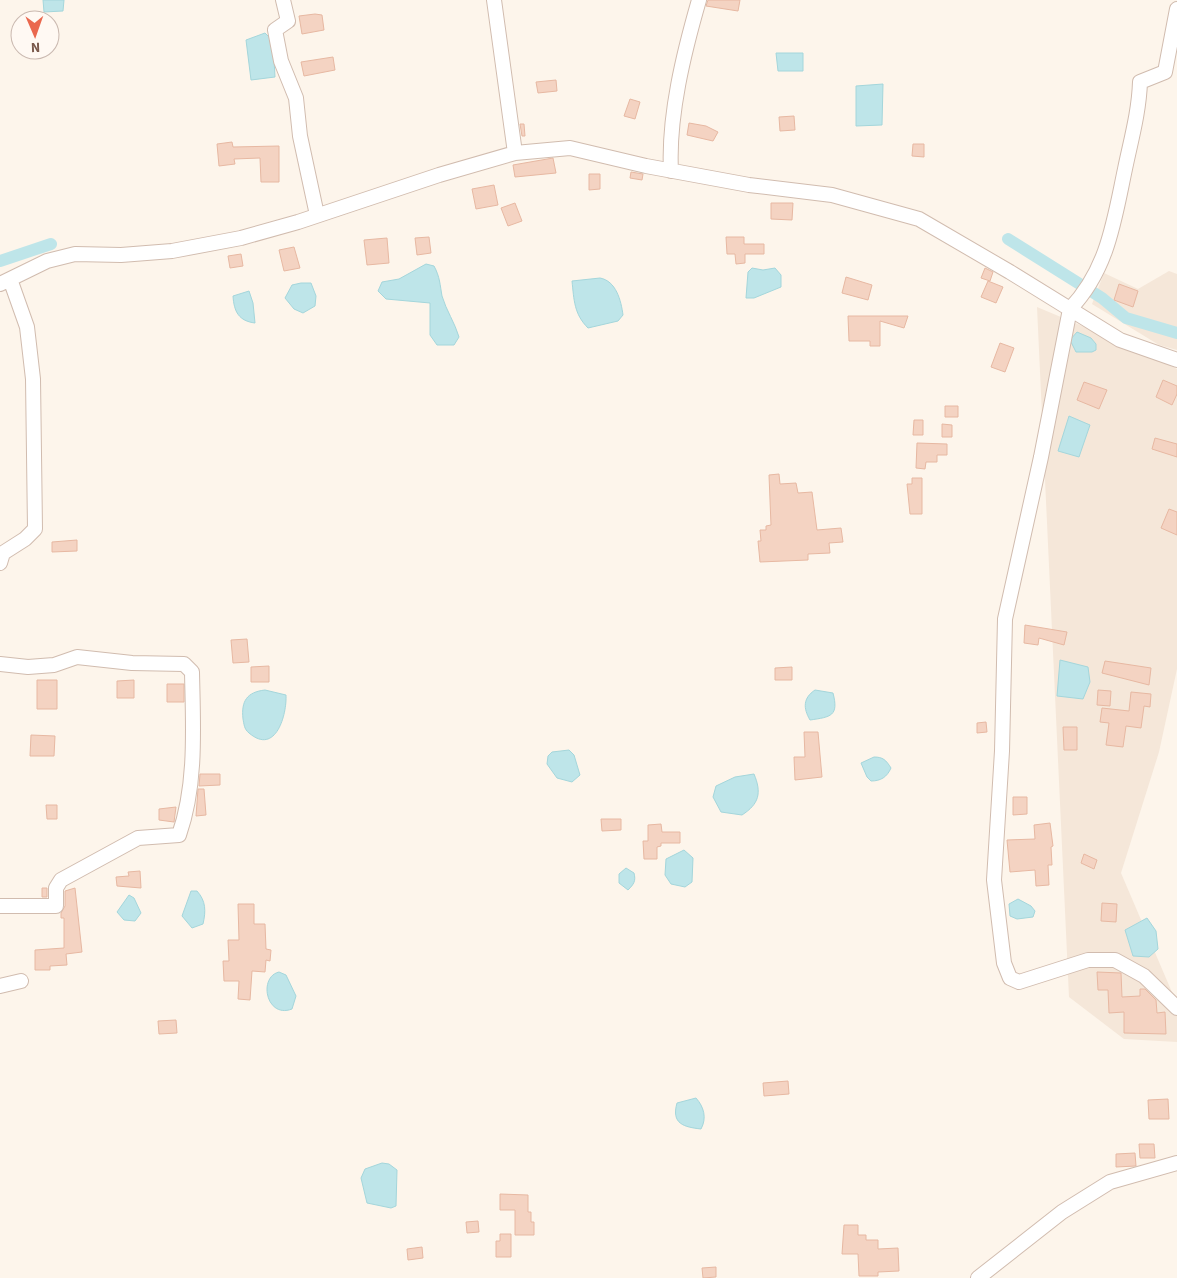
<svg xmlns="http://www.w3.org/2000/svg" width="1177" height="1278" font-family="'Source Sans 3',sans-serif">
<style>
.residential{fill:#f5e7d9}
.water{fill:#bee5e9;stroke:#a4d6db}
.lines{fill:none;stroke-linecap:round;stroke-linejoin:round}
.canal{stroke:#bee5e9;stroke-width:12}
.building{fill:#f4d3c2;stroke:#e7b8a2}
.minor-casing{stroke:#d1bcaf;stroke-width:16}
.minor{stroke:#fff;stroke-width:14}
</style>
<rect width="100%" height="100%" fill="#fdf5eb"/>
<path class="residential" d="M1169,271L1177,274V350L1159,345L1092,304L1104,273L1138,289Z
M1037,307L1130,346L1177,369V669L1159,752L1121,873L1177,1004V1042L1124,1039L1069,997Z"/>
<path class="water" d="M43,0H64L63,11L44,12Z
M265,33L273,41L275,77L251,80L246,40Z
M776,53H803V71H778Z
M883,84L882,125L856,126V86Z
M426,264L434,266C440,277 440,285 442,296C446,310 455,323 459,337L454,345H437L430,335V303L386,299L378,291L382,282L399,279Z
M752,268L763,270L775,268L781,275V287L754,298H746L748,272Z
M600,278C616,281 621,300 623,315L618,321L588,328C574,314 574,300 572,281Z
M301,283H311L316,296L315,306L303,313L294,309L285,298L292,285Z
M249,291L253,303L255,323C239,321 234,312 233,296Z
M1077,332L1091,338L1096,344V350L1092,352H1076L1070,340Z
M1069,416L1090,425L1079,457L1058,451Z
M1060,660L1088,667L1090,682L1083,699L1057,696Z
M265,690L286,695C287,714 276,756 249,733C244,729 244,724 243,719C241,701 247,692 265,690Z
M815,690L833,693C839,716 831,717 810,720C803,708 803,698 815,690Z
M569,750L574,755L580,775L572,782L557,778L547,764L548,756L552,752Z
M874,757C883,757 886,760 891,768C887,777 881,781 871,781L867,777L861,763Z
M754,774C762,793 759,804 742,815L721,812L713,797L716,786L735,777Z
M684,850L693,858L692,882L685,887L671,884L665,875L666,859Z
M626,868L634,873C636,881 634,884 628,890L619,883V874Z
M191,891H197C206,901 206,911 203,924L192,928L182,916Z
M129,895L134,898L141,913L135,921L124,920L117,912Z
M1018,899L1031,906L1035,911L1033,917L1017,919L1010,916L1009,904Z
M1147,918L1156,931L1158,949L1149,957L1133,956L1125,930Z
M279,972L286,975L296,996L292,1009C266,1019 258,977 279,972Z
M696,1098C704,1107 707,1118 701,1129C684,1127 671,1124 677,1103Z
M382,1163L389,1164L397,1170L396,1206L391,1208L367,1203L361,1178L365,1169Z"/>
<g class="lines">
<path class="canal" d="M1008,239L1102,298L1126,318L1177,333
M0,261L51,244"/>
</g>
<path class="building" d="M708,0H740L738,11L706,6Z
M315,14L322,15L324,30L302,34L299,16Z
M333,57L335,70L304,76L301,62Z
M556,80L557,91L538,93L536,82Z
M630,99L640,102L635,119L624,116Z
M794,116L795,130L780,131L779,117Z
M689,123L706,126L718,132L713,141L687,135Z
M520,124H524L525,136H522Z
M232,142L233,147L279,146V182H261L260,158L234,159L235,164L219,166L217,144Z
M913,144H924V157L912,156Z
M553,158L556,173L515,177L513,165Z
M631,172L643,174L642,180L630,178Z
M589,174H600V189L589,190Z
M494,185L498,205L476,209L472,189Z
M515,203L522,221L508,226L501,208Z
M771,203H793L792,220L771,219Z
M429,237L431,253L417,255L415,238Z
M726,237H744V244H764V254H745V263L736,264L735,254H727Z
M387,238L389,263L367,265L364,240Z
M294,247L300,268L284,271L279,250Z
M241,254L243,266L230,268L228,256Z
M985,268L993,272L990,281L981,278Z
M846,277L872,285L868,300L842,293Z
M988,281L1003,287L996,303L981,297Z
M1119,284L1138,291L1133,307L1114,300Z
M848,316H908L904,328L880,321V346H870V341H849Z
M1000,343L1014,348L1005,372L991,367Z
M1163,380L1177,386V394L1172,405L1156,397Z
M1084,382L1107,390L1099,409L1077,400Z
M945,406H958V417H945Z
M914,420H923V435H913Z
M942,424L952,425V437H942Z
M1155,438L1177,444V457L1152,449Z
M917,443L947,444V455H937V462H926L925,469L916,468Z
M779,474L780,484L796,483L798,493L812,492L817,530L841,528L843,542L829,543L830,553L808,554V560L760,562L758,541H761L760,530H766V526L771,525L769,475Z
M912,478H922V514H910L907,484H912Z
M1169,509L1177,512V535L1161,528Z
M77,540V551L52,552V542Z
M1025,625L1067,632L1064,645L1039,638L1038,645L1024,643Z
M247,639L249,662L233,663L231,640Z
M1105,661L1151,668L1149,685L1102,673Z
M269,666V682H251V667Z
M792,667V680H775V668Z
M37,680H57V709H37Z
M134,680V698H117V681Z
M167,684H184V702H167Z
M1098,690L1111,691L1110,706L1097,705Z
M1131,692L1151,694L1150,707L1144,706L1141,728L1126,726L1123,747L1106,745L1109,723L1100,722L1102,708L1129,711Z
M986,722L987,732L977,733V723Z
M1063,727H1077V750H1064Z
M804,732H818L822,777L795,780L794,757H805Z
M31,735L55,736L54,756H30Z
M200,774H220V785L199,786Z
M198,789H204L206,815L196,816Z
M1013,797H1027V814L1013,815Z
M46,805H57V819H47Z
M176,807L174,822L159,820V809Z
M601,819H621V830L602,831Z
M1050,823L1053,846L1051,847L1052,865H1048L1049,885L1036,886L1035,870L1010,872L1007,840L1035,839L1034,825Z
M661,824L662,832H680V843H661V846L657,847V859H644L643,841H648V825Z
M1084,854L1097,860L1094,869L1081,863Z
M140,871L141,888L117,886L116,877L129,876L128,872Z
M42,888H47V897H42Z
M75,888L82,952L66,954L67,965L50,966V970H35V950L64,948V918H61V913L65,906V891Z
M1102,903L1117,904L1116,922L1101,921Z
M238,904H254V924H265L266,949L271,950L270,961L266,960L265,972L252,971L250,1000L238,999L239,981H224L223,961H229L228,940H239Z
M1097,972L1121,973L1122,997L1140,996V989H1145L1156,1000L1157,1013L1165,1012L1166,1034L1124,1033V1012L1109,1013L1108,990H1098Z
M176,1020L177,1033L159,1034L158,1021Z
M788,1081L789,1094L764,1096L763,1083Z
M1168,1099L1169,1119H1149L1148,1100Z
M1139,1144H1154L1155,1158H1140Z
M1135,1153L1136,1166L1116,1167V1154Z
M500,1194L528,1195V1212H531V1222H534V1235H515V1210H500Z
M478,1221L479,1232L467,1233L466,1222Z
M844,1225H858V1235H866V1240H878V1249L898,1248L899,1271L878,1272V1276H859L858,1254H842Z
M500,1234H511V1257H496V1241H500Z
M422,1247L423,1258L408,1260L407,1249Z
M716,1267V1277L703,1278L702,1268Z"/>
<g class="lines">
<g class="minor-casing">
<path id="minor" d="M283,0L288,21L275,30L281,61L296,98L300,136L317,215
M494,0L515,153
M1177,9L1165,72L1140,82C1139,112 1131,140 1125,169C1114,221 1108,269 1070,309L1041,457L1005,619L1002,751L994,880L1004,963L1010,978L1019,982L1088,960H1115L1144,976L1177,1008
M671,171C668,116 684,52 699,0
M0,284L47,261L75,254L121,255L172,251L241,238L298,222L439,175L515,153L570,148L646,166L749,185L832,195L919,219L1010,272L1120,340L1177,360
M0,563L3,553L25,539L35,529L33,379L27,327L10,279
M0,664L28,667L54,665L77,657L132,663L184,664L192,672C193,725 197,784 179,835L138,838L61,880L56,888V906H0
M0,986L21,981
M978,1278L1062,1212L1110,1182L1177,1163"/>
</g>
<use href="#minor" class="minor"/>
</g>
<g transform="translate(35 35) rotate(178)"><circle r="24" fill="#fff9f3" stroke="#cab9b0"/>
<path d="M0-4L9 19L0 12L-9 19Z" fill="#ea684e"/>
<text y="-8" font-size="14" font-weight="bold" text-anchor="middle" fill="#7b5a4c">N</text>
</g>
</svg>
